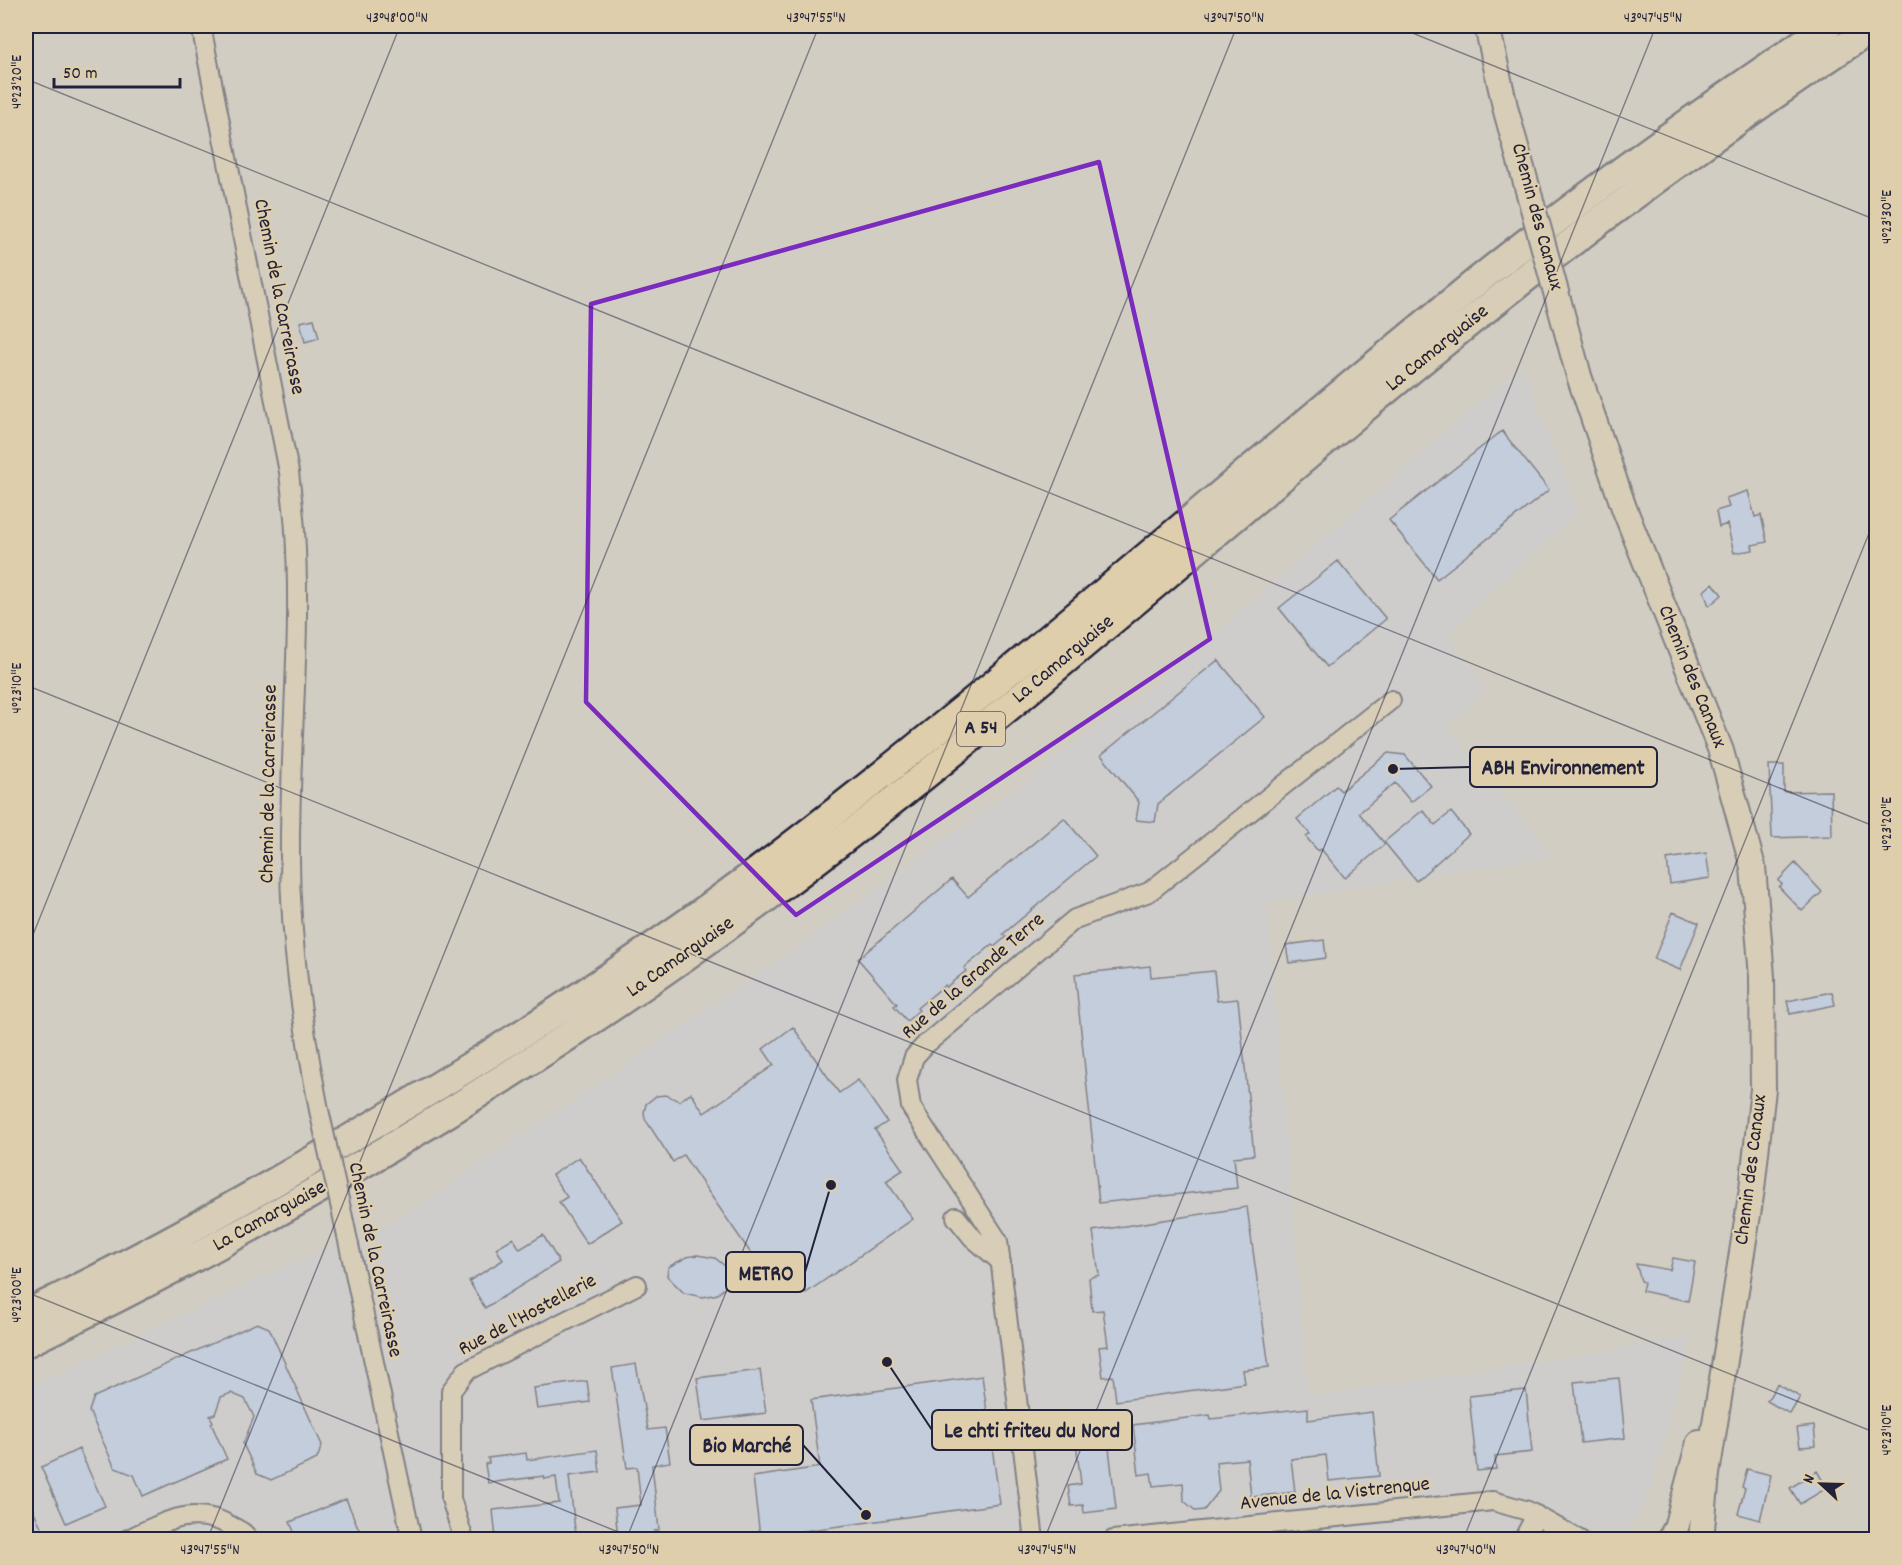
<svg xmlns="http://www.w3.org/2000/svg" width="1902" height="1565" font-family="Dekko,sans-serif">
<style>
.built{fill:#c9cdd4}
.building{fill:#b3ccfa;stroke:#22223b;stroke-width:1.5}
.lines{fill:none;stroke-linecap:round;stroke-linejoin:round}
.minor-casing{stroke:#22223b;stroke-width:22}
.major-casing{stroke:#22223b;stroke-width:28}
.highway-casing{stroke:#22223b;stroke-width:32}
.minor{stroke:#dfceab;stroke-width:18}
.major{stroke:#dfceab;stroke-width:24}
.highway{stroke:#dfceab;stroke-width:27}
.minor-bridge-casing{stroke:#22223b;stroke-width:22;stroke-linecap:butt}
.major-bridge-casing{stroke:#22223b;stroke-width:28;stroke-linecap:butt}
.minor-bridge{stroke:#dfceab;stroke-width:18}
.major-bridge{stroke:#dfceab;stroke-width:24}
.marked{fill:none;stroke:#7b2cbf;stroke-width:4.5;stroke-linejoin:round}
.ticks{fill:none;stroke:#22223b;stroke-width:1.5;stroke-opacity:0.45}
.labels{text-anchor:middle;dominant-baseline:central;stroke-width:4.5;stroke-linejoin:round;paint-order:stroke}
.shield{fill:#dfceab;stroke:#5b565d;stroke-width:1.5}
.shield-label{font-size:20px;font-weight:bold;fill:#22223b}
.street-label{font-size:21px;fill:#22223b;stroke:#dfceab}
.leader{fill:none;stroke:#22223b;stroke-width:2}
.callout-dot{fill:#22223b;stroke:#dfceab;stroke-width:2}
.callout{fill:#dfceab;stroke:#22223b;stroke-width:2}
.callout-label{font-size:22px;text-anchor:middle;font-weight:bold;fill:#22223b}
.neatline{fill:none;stroke:#22223b;stroke-width:2}
.ticks-label{font-size:15px;text-anchor:middle;fill:#22223b}
</style>
<rect width="100%" height="100%" fill="#d2cdc3"/>
<filter id="ink" filterUnits="userSpaceOnUse"><feTurbulence type="fractalNoise" baseFrequency=".0167" numOctaves="2"/><feDisplacementMap in="SourceGraphic" scale="12" xChannelSelector="R" yChannelSelector="G"/><feConvolveMatrix kernelMatrix="1 2 1 2 8 2 1 2 1" color-interpolation-filters="sRGB"/></filter>
<g filter="url(#ink)">
<path class="built" d="M1522,365L1579,512L1447,633L1488,689L1448,728L1553,856L1267,902L1308,1397L1691,1338L1652,1488L1625,1539L26,1540V1389L300,1259L410,1212L797,947L1150,689Z"/>
<path class="building" d="M314,319L319,338L305,342L300,322Z
M1502,431L1549,490L1437,579L1389,520Z
M1748,491L1755,517L1761,515L1767,542L1752,545L1753,550L1734,553L1727,524L1719,527L1716,511L1729,507L1726,498Z
M1338,561L1386,619L1327,667L1279,608Z
M1713,583L1722,595L1709,606L1704,591Z
M1218,660L1265,717L1158,804L1155,822L1136,820L1139,802L1101,755Z
M1388,753L1405,755L1431,786L1411,802L1395,783L1359,813L1385,844L1345,878L1321,849L1318,851L1306,837L1310,834L1297,819L1336,786L1341,791Z
M1769,765H1784V792L1831,791L1832,836L1772,838Z
M1423,810L1435,825L1451,812L1469,834L1416,881L1384,842Z
M1064,818L1096,856L1003,934L1006,937L994,947L992,945L964,968L966,971L946,987L945,985L917,1008L919,1010L907,1021L894,1006L897,1004L858,959L952,879L968,897Z
M1706,853L1710,878L1670,884L1667,859Z
M1795,863L1822,892L1802,911L1779,887L1782,884L1778,881Z
M1673,912L1699,923L1680,970L1654,959Z
M1324,940L1326,958L1289,963L1286,945Z
M1150,966L1151,977L1214,971L1217,1001L1238,999L1254,1155L1234,1157L1237,1188L1099,1203L1075,974Z
M1832,992L1835,1005L1790,1014L1787,1001Z
M793,1027L839,1093L858,1080L887,1122L875,1130L903,1170L886,1181L913,1219L806,1293L780,1255L761,1268L683,1155L673,1162L645,1119L644,1112L646,1104L656,1096L666,1095L679,1101L691,1093L704,1113L774,1065L763,1049Z
M579,1157L622,1221L587,1244L559,1202L567,1197L552,1175Z
M1247,1207L1269,1367L1243,1370L1245,1383L1116,1401L1113,1376L1103,1377L1099,1347L1108,1346L1103,1310L1092,1311L1089,1278L1099,1275L1093,1231Z
M543,1235L559,1262L485,1308L469,1281L503,1260L496,1248L513,1238L520,1249Z
M697,1255L715,1258L725,1266L729,1272L728,1284L718,1294L703,1297L684,1293L667,1276L668,1268L672,1265L687,1257Z
M1673,1258L1695,1262L1688,1301L1642,1291L1644,1282L1641,1281L1636,1264L1670,1270Z
M257,1323L269,1328L322,1445L317,1459L271,1480L257,1474L243,1444L254,1417L245,1399L231,1393L221,1397L215,1414L210,1416L213,1422L211,1423L227,1459L143,1496L134,1475L115,1468L89,1411L94,1397Z
M636,1364L648,1430L665,1428L670,1462L652,1465L659,1530L654,1531L655,1539H618L615,1508L641,1505L637,1467L627,1468L612,1368Z
M760,1370L766,1413L703,1421L697,1378Z
M982,1376L1000,1504L760,1537L753,1477L820,1467L811,1400Z
M1619,1378L1625,1438L1581,1443L1574,1382Z
M587,1381L590,1402L537,1409L534,1388Z
M1777,1384L1800,1397L1790,1414L1767,1401Z
M1526,1390L1532,1452L1495,1456L1496,1469L1477,1471L1469,1396Z
M1308,1408V1420L1372,1412L1379,1476L1329,1481L1326,1455L1291,1459L1295,1492L1251,1497L1247,1459L1216,1462L1219,1491L1204,1510L1196,1511L1184,1501L1183,1483L1153,1486L1151,1473L1139,1475L1133,1425L1210,1415L1211,1419Z
M1814,1426L1816,1446L1800,1447L1797,1428Z
M1107,1430L1116,1509L1084,1513L1083,1505L1071,1506L1068,1486L1081,1484L1075,1434Z
M79,1449L105,1506L66,1523L41,1467Z
M597,1450L600,1472L569,1476L576,1539H496L493,1510L559,1503L556,1477L545,1479L544,1476L488,1483L485,1464L489,1463L488,1458L526,1453L527,1460Z
M1747,1469L1771,1475L1760,1520L1738,1514L1745,1488L1742,1487Z
M1817,1471L1827,1488L1800,1504L1790,1488Z
M26,1494L41,1527L46,1539H26Z
M346,1499L363,1539H297L290,1522Z"/>
<g class="lines">
<g class="minor-casing">
<path id="minor" d="M201,26L289,472C291,492 294,511 295,531C302,640 289,749 290,858C290,944 303,1026 319,1110
M956,1217L973,1238L1001,1262
M344,1222L412,1540
M126,1540C162,1523 193,1504 231,1526C238,1530 245,1532 249,1540
M464,1540L451,1499V1391L466,1371L637,1285
M1034,1540L998,1241L911,1107L907,1080L914,1057L926,1044L1075,919L1149,892L1391,700
M1113,1540L1493,1501L1528,1511L1580,1540
M1523,1540L1536,1515"/>
</g>
<g class="major-casing">
<path id="major" d="M1487,26L1506,111L1528,190
M1559,303L1579,376L1624,508L1721,751L1753,867L1762,977L1763,1089L1752,1189L1707,1474L1701,1540
M1669,1540L1676,1528L1699,1442"/>
</g>
<g class="highway-casing">
<path id="highway" d="M26,1314C130,1264 231,1208 330,1150C488,1059 642,960 787,849C1026,666 1250,464 1485,275C1596,187 1711,105 1828,26
M26,1343C298,1212 555,1057 797,875C1041,691 1266,483 1505,294C1625,199 1749,110 1876,26"/>
</g>
<use href="#minor" class="minor"/>
<use href="#major" class="major"/>
<use href="#highway" class="highway"/>
<g class="minor-bridge-casing">
<path id="minor-bridge" d="M319,1110L344,1222"/>
</g>
<g class="major-bridge-casing">
<path id="major-bridge" d="M1528,190L1559,303"/>
</g>
<use href="#minor-bridge" class="minor-bridge"/>
<use href="#major-bridge" class="major-bridge"/>
</g>
</g>
<path d="M0 0H1902V1565H0ZM1099,162L1210,639L796,915L586,702L591,304Z" fill="#d2cdc3" fill-opacity=".55" fill-rule="evenodd"/>
<path class="marked" d="M1099,162L1210,639L796,915L586,702L591,304Z"/>
<path class="ticks" d="M1395,26L1876,220M26,79L1876,827M26,685L1876,1433M26,952L400,26M26,1292L638,1540M207,1540L819,26M626,1540L1237,26M1044,1540L1656,26M1463,1540L1876,516"/>
<g class="labels">
<rect class="shield" x="957" y="712" width="48" height="34" rx="4.5"/>
<g class="shield-label">
<text x="981" y="729">A 54</text>
</g>
<g class="street-label">
<text transform="translate(1536 217) rotate(75)">Chemin des Canaux</text>
<text transform="translate(278 297) rotate(79)">Chemin de la Carreirasse</text>
<text transform="translate(1438 349) rotate(-39)">La Camarguaise</text>
<text transform="translate(1064 660) rotate(-40)">La Camarguaise</text>
<text transform="translate(1691 677) rotate(68)">Chemin des Canaux</text>
<text transform="translate(270 784) rotate(-89)">Chemin de la Carreirasse</text>
<text transform="translate(681 958) rotate(-35)">La Camarguaise</text>
<text transform="translate(974 977) rotate(-41)">Rue de la Grande Terre</text>
<text transform="translate(1752 1170) rotate(-83)">Chemin des Canaux</text>
<text transform="translate(270 1217) rotate(-29)">La Camarguaise</text>
<text transform="translate(374 1260) rotate(78)">Chemin de la Carreirasse</text>
<text transform="translate(528 1316) rotate(-28)">Rue de l'Hostellerie</text>
<text transform="translate(1335 1495) rotate(-6)">Avenue de la Vistrenque</text>
</g>
</g>
<path class="leader" d="M1393 769L1470 767M831 1185L805 1272M887 1362L932 1430M866 1515L803 1445"/>
<g class="callout-dot">
<circle cx="1393" cy="769" r="6"/>
<circle cx="831" cy="1185" r="6"/>
<circle cx="887" cy="1362" r="6"/>
<circle cx="866" cy="1515" r="6"/>
</g>
<g class="callout">
<rect x="1470" y="747" width="187" height="40" rx="6"/>
<rect x="726" y="1252" width="79" height="40" rx="6"/>
<rect x="932" y="1410" width="200" height="40" rx="6"/>
<rect x="690" y="1425" width="113" height="40" rx="6"/>
</g>
<g class="callout-label">
<text x="1563" y="774">ABH Environnement</text>
<text x="766" y="1280">METRO</text>
<text x="1032" y="1437">Le chti friteu du Nord</text>
<text x="747" y="1452">Bio Marché</text>
</g>
<rect width="1902" height="1565" fill="none" stroke="#dfceab" stroke-width="66"/>
<g transform="translate(1821 1484) rotate(292)" stroke="#dfceab" stroke-width="4.5" paint-order="stroke">
<path d="M0-4.5L10 22L0 15L-10 22Z" fill="#22223b"/>
<text y="-9" font-size="16" font-weight="bold" text-anchor="middle" fill="#22223b">N</text>
</g>
<path d="M54 78v9h126v-9" fill="none" stroke="#22223b" stroke-width="3"/>
<text x="63" y="78" font-size="18" fill="#22223b" stroke="#dfceab" stroke-width="4.5" paint-order="stroke">50 m</text>
<rect x="33" y="33" width="1836" height="1499" class="neatline"/>
<g class="ticks-label">
<text x="397" y="22">43°48'00"N</text>
<text x="816" y="22">43°47'55"N</text>
<text x="1234" y="22">43°47'50"N</text>
<text x="1653" y="22">43°47'45"N</text>
<text transform="translate(16 82) rotate(-90)" y="5">4°23'20"E</text>
<text transform="translate(1886 217) rotate(-90)" y="5">4°23'30"E</text>
<text transform="translate(16 688) rotate(-90)" y="5">4°23'10"E</text>
<text transform="translate(1886 824) rotate(-90)" y="5">4°23'20"E</text>
<text transform="translate(16 1295) rotate(-90)" y="5">4°23'00"E</text>
<text transform="translate(1886 1430) rotate(-90)" y="5">4°23'10"E</text>
<text x="210" y="1554">43°47'55"N</text>
<text x="629" y="1554">43°47'50"N</text>
<text x="1047" y="1554">43°47'45"N</text>
<text x="1466" y="1554">43°47'40"N</text>
</g>
</svg>
